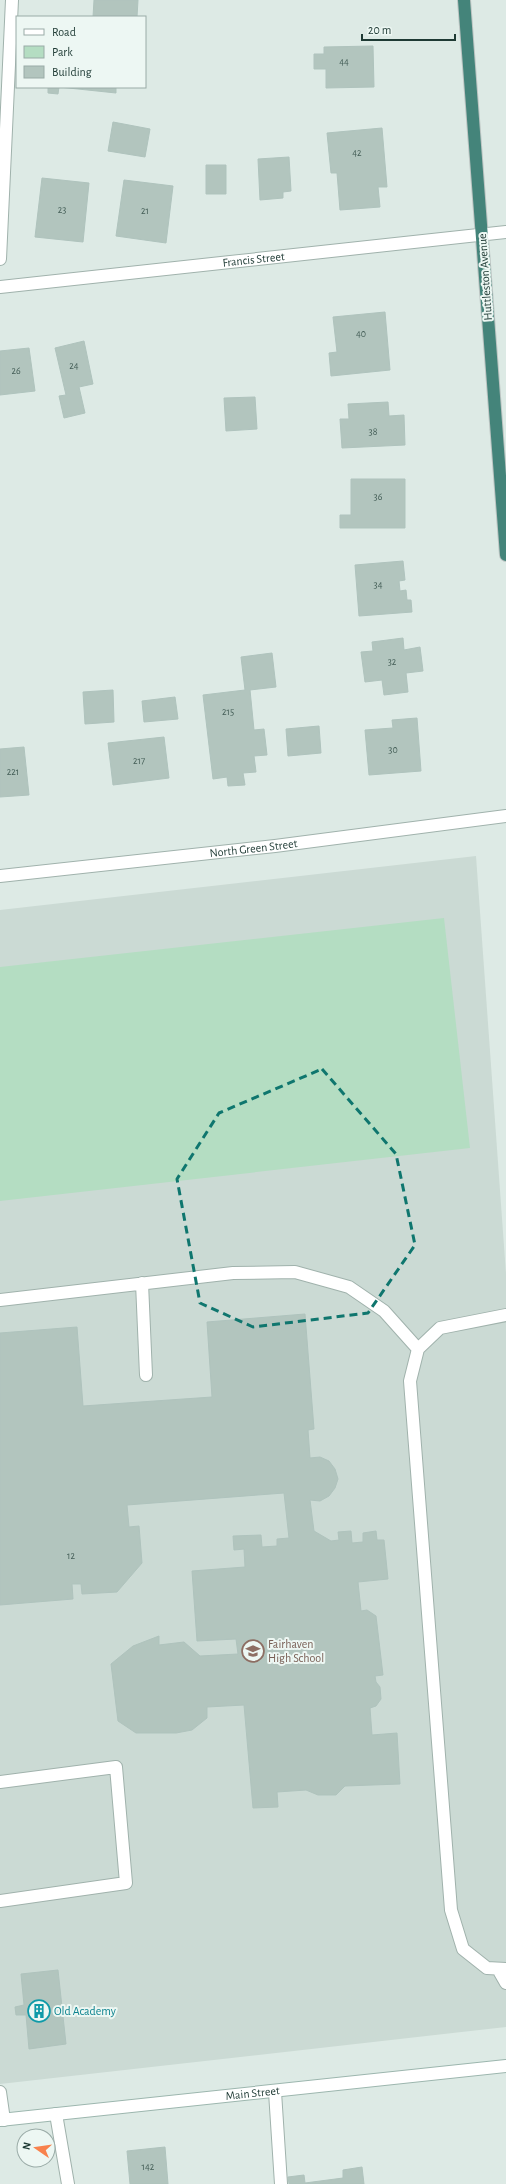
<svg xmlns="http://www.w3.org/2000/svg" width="506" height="2184" font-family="'Alegreya Sans',sans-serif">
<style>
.built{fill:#cbdad4}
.green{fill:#b4ddc2}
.building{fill:#b2c5be;stroke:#afc3bd}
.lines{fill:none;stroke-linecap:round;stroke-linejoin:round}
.service-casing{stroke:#a0b2ac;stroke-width:14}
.minor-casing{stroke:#a0b2ac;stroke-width:14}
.secondary-casing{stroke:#9cb6ae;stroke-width:14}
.trunk-casing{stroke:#bcc4c2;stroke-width:14}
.service{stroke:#fff;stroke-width:12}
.minor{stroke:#fff;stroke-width:12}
.secondary{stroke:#fff;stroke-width:12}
.trunk{stroke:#44847a;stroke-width:12}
.marked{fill:none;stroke:#0f766e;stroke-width:3;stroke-dasharray:8 5;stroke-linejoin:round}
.labels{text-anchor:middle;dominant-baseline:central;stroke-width:4;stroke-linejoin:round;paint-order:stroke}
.number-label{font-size:10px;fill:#435d56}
.street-label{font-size:12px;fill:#1e3a34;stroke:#edf7f3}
.education-label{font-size:12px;fill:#785e54;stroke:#edf7f3;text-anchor:start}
.culture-label{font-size:12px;fill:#0d838f;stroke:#edf7f3;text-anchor:start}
</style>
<rect width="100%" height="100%" fill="#ddeae5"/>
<path class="built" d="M476,856L506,1274V2027L0,2084V910Z"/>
<path class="green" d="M444,918L470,1148L0,1201V967Z"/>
<path class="building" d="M94,0H138L137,17H93Z
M373,46L374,87L326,88V69H314V54H324V47Z
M48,87H116V93L59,87L58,94L48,93Z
M113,122L150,129L145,157L108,151Z
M382,128L387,187H378L380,207L340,210L337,173H331L327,133Z
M289,157L291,191L283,192V198L260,200L258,159Z
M206,165H226V194H206Z
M42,178L89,183L83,242L35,237Z
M124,180L173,186L166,243L116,236Z
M385,312L390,370L331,376L329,353L337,352L333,317Z
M84,341L93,384L79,387L85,413L64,418L59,396L66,395L55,348Z
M29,348L35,391L0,395V351Z
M255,397L257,429L226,431L224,398Z
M388,402L389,416L404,415L405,445L342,448L340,419H349L348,404Z
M351,479H405V528H340V515H351Z
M403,561L405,580L399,581L400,591L406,590L407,600H411L412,612L359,616L355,565Z
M403,638L404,650L420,647L423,671L406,673L408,692L384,695L382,680L365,682L361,652L373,651L372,642Z
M272,653L276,687L250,690L254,730L264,729L267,755L254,756L256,772L243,773L245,785L228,786L227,777L213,779L203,695L245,690L241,657Z
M113,690L114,722L85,724L83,692Z
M175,697L178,719L144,722L142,701Z
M417,718L421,771L369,775L365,730L393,728L392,720Z
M319,726L321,753L288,756L286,729Z
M164,737L169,778L113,785L108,743Z
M24,747L29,795L0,797V749Z
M305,1314L314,1429L308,1430L310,1458L320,1457L329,1461L335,1469L338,1479L335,1488L329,1496L320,1501L310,1500L314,1531L331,1541L339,1540L338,1532L351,1531L352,1543L363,1542V1533L376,1531L377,1540H384L388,1579L358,1582L361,1611L367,1610L376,1616L383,1675L375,1676L376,1682L380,1687L381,1699L376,1706L370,1708L372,1735L397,1733L400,1784L345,1786L336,1795H318L306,1790L277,1792L278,1807L253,1808L244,1705L207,1707V1718L192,1730L176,1733H136L118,1721L111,1664L133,1646L159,1636V1645L184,1642L200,1656L238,1654L236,1639L197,1641L192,1571L245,1567L244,1549L234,1550L233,1536L261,1535L262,1547L277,1546V1539L289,1538L284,1493L127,1505L129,1527L139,1526L142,1563L117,1592L82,1594L81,1584H72L73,1599L0,1605V1333L77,1327L83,1406L212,1397L207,1322Z
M58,1970L66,2044L29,2049L26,2015H16L15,2007L24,2005L21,1974Z
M165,2147L168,2184H130L127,2151Z
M362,2167L364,2184H289L288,2177L304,2175L305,2183L343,2178V2170Z"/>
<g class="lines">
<g class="service-casing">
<path id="service" d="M142,1283L146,1375
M0,1300L233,1273L295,1272L349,1287L384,1311L418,1349
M506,1315L440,1328L418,1349L410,1381L451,1910L463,1949L487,1968L506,1969
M0,1782L116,1767L126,1883L0,1901
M498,1969L506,1983
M0,2092L4,2120
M275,2092L281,2184"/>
</g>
<g class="minor-casing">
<g id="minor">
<path d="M0,259L12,0"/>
<path id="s1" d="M0,287L506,232"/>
<path id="s2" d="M0,876L275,846L506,816"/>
<path d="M56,2114L68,2184"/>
</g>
</g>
<g class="secondary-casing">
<g id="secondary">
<path id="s3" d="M0,2120L506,2066"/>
</g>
</g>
<g class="trunk-casing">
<path id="trunk" d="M464,0L506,555"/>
</g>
<use href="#service" class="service"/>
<use href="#minor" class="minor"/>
<use href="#secondary" class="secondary"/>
<use href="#trunk" class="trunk"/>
</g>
<path class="marked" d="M322,1069L396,1154L415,1245L368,1313L253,1327L200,1303L177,1179L219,1113Z"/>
<defs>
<g id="school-ring" transform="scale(1.15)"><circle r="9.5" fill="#edf7f3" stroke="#8d6e63" stroke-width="1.5"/><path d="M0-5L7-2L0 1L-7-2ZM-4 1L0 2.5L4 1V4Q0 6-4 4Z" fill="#8d6e63"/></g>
<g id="building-ring" transform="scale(1.15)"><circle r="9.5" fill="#edf7f3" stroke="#0f9aa8" stroke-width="1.5"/><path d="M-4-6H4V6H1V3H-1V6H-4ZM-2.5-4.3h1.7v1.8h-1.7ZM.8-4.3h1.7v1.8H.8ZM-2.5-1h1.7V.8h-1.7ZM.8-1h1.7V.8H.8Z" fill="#0f9aa8"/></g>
</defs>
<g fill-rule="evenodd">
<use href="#school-ring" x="253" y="1651"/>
<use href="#building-ring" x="39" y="2011"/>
</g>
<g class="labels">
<g class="number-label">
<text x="344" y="62">44</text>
<text x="357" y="153">42</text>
<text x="62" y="210">23</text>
<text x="145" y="211">21</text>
<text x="361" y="334">40</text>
<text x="74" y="366">24</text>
<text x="16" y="371">26</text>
<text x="373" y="432">38</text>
<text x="378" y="497">36</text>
<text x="378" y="585">34</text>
<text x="392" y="662">32</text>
<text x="228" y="712">215</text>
<text x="393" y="750">30</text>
<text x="139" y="761">217</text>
<text x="13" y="772">221</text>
<text x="71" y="1556">12</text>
<text x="148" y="2167">142</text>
</g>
<g class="street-label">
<text stroke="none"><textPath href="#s1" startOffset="255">Francis Street</textPath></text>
<text transform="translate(485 277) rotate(-94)">Huttleston Avenue</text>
<text stroke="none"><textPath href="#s2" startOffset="255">North Green Street</textPath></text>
<text stroke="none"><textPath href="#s3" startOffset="254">Main Street</textPath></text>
</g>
<g class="education-label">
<text x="268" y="1644">Fairhaven<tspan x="268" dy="14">High School</tspan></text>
</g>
<g class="culture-label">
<text x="54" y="2011">Old Academy</text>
</g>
</g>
<rect x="16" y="16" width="130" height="72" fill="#edf7f3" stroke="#9aaba7"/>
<rect x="24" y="29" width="20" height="6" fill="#ffffff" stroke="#9aaba7"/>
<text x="52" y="36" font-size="12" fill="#1e3a34">Road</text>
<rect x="24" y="46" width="20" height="12" fill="#b4ddc2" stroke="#9aaba7"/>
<text x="52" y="56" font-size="12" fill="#1e3a34">Park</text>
<rect x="24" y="66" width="20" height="12" fill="#b2c5be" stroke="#9aaba7"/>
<text x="52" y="76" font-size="12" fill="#1e3a34">Building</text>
<g transform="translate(36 2148) rotate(283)"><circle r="19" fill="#edf7f3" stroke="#9aaba7"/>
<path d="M0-3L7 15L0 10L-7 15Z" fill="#f8824d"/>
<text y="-6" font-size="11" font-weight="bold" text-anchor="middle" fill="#1e3a34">N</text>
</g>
<path d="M362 34v6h93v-6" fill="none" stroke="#1e3a34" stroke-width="2"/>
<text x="368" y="34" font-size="12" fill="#1e3a34" stroke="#edf7f3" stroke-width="3" paint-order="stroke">20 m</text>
</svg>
